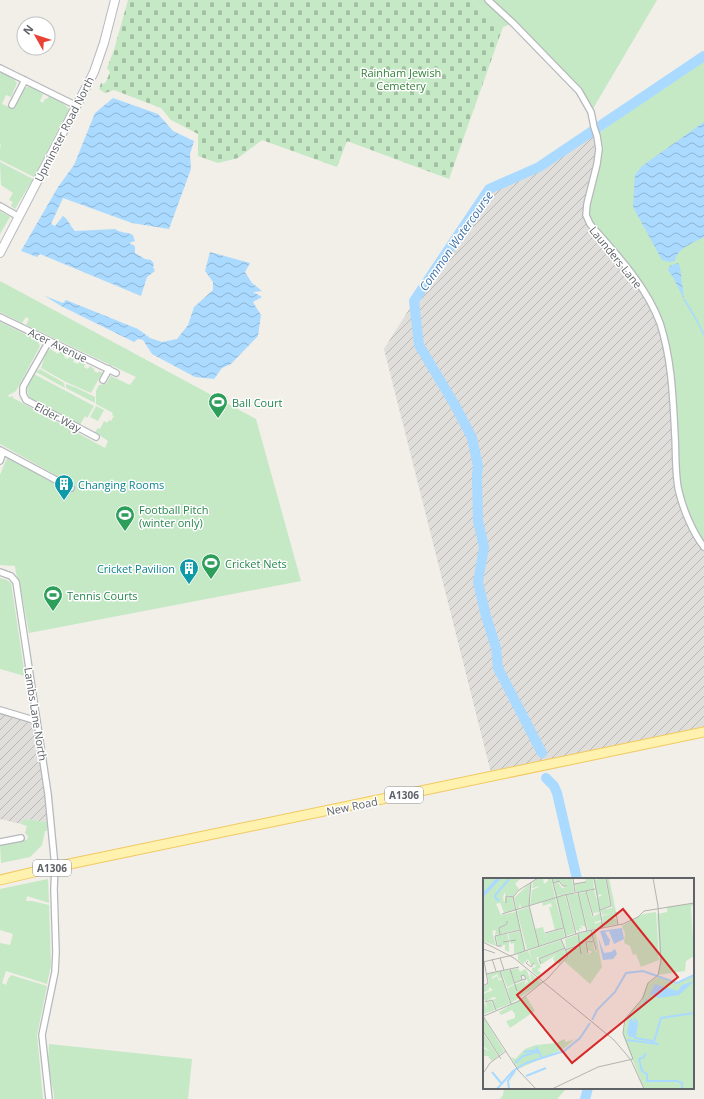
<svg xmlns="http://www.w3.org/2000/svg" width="704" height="1099" font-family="'Open Sans',sans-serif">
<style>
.industrial{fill:url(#industrial-furrows)}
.green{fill:#c5e8c5}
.cemetery{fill:url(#cemetery-stones)}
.water{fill:url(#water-waves)}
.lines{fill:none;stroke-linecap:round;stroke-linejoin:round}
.stream{stroke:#aadaff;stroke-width:1.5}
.river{stroke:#aadaff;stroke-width:10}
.street-casing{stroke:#b5b8bc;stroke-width:8}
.secondary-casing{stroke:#b6babf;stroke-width:10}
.primary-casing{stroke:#f2c960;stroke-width:11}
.street{stroke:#fff;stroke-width:5.5}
.secondary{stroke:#fff;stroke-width:8}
.primary{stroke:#fff2af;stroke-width:9}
.labels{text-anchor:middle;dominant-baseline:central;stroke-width:3;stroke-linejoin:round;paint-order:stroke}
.shield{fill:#fff;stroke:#8f9295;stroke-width:1}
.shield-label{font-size:10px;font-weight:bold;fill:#5f6368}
.park-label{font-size:11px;fill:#348238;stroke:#fff}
.street-label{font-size:11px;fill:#5f6368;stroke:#fff}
.leisure-label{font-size:11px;fill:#27864d;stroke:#fff;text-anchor:start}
.culture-label{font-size:11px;fill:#0d838f;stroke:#fff;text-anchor:start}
.water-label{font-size:12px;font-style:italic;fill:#4174aa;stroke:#fff}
.inset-river{fill:none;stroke:#aadaff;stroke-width:2}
.inset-road{fill:none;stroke:#b3b3b1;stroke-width:1}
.view{fill:#d62828;fill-opacity:0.15;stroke:#d62828;stroke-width:2}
.inset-edge{fill:none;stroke:#5f6368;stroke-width:2}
</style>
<defs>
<pattern id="industrial-furrows" width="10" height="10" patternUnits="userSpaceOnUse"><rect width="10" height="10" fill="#e0deda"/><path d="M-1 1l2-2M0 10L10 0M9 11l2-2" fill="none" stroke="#b9b8b5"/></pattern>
<pattern id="cemetery-stones" width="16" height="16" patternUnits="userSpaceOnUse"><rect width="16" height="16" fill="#c5e8c5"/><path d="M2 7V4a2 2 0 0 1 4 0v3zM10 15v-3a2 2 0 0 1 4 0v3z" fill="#a3c0a4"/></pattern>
<pattern id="water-waves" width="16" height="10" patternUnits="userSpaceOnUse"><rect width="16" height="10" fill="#aadaff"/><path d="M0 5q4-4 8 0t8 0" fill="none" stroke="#8eb4d2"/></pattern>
</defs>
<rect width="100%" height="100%" fill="#f1efe8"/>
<path class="industrial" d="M599,133V149L594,190L587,204L637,281L660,323L704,547V732L492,777L384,349L487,186L507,182L539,167Z
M0,711L41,723L54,823L26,819L23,820L21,824L0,819Z"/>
<path class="green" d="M473,0H657L591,112L579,91L513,23L503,27Z
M704,57V547L701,543L678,491L672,383L660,323L637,281L590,224L587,204L594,190L599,149V133Z
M0,73C5,73 14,78 17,83L11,97L6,95L2,104L14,109L24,89L29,86L43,94L40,101L43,103L45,99H47L49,96L64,104L69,109L68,115H67L62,122L34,177L0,160V148L1,145L0,144Z
M0,162L33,179L15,209L11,206L13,202L9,200L13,193L1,185Z
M0,211L10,217L0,234Z
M0,281L256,419L301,581L29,633L21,590L16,573L15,566L0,565V475L7,458L56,484L58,487L67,492L74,483L63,477H59L0,444V322L37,340L40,346L16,391L7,396L10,397L13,396V398L105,448L108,441L95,432L98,428L100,429L104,421L107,423L109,420L111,421L114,416L112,415L113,413L96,404V391L99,385L106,384L111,376L130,385L136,377L26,325L29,319L26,317L22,323L0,312Z
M50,349L58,354L60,351L65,353L64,357L68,359L70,356L75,358L73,362L78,364L80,361L85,364L84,367L88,369L90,366L94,369V371L98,373L99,371L102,373L91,393L66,382L41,368C44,361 44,354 50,349Z
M40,369L64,383L65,388L36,372Z
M34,374L94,406L87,418L85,416L80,425L29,397L27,389Z
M66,384L77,388L95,397V403L66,388Z
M96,406L104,410L98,421L90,417Z
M0,578L7,580L11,583L25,676L0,669Z
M26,819L47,822V831H45L42,845L30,857L1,863L0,844L23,839L27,840L28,836L25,833L27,826L21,824L23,820Z
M48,879L49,903L27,896L26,901H32L49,905L51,965L47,984L6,971L2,983L6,985L9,977H10L11,975L47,986L37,1035L43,1099H0V943L10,945L13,934L0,930V889Z
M49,1044L192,1059L188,1099H54V1095L48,1065Z
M504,1088H567L557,1099H500L503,1095Z"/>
<path class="cemetery" d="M128,0H473L503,27L449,179L347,141L337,167L262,140L238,158L218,163L198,156V134L171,120L161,108L114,90L105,93L99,89L101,83L103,84L106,82L110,72L107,68L114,50Z"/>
<path class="water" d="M113,98L158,114L173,131L194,141L190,154L191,169L169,229L132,223L63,198L51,224L55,226L63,216C69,220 70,226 75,231L115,229C120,233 127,232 133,235L135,241L129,243L135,246V253L145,259L151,260L154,264L153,267L155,271L147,277L141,296L40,254L37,257L21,251L58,187L74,165L95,113Z
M704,122V237C694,243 676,248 675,261L670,262L662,260L633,207L635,175L642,166Z
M210,252L250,263L245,272L252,283L262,291L253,292L262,297L253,302L261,315L258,336L231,364L222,368L214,379L195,377L152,354L143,340L138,339L134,342L61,306L45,296L63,303L66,300L138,329L150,338L162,342L177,339L188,325L194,307L213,290V282L205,271Z
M678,263L680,267L684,299L674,279L668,270L670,266Z"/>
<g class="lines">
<path class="stream" d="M684,299L696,319L704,335"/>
<path class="river" d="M542,753L498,668L496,648L486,616L478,582L484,547L478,521L477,476L478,466L472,438L456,407L419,345L414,301L489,189L539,167L704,56
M546,778L554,786L557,793L577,879
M585,1099L588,1088"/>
<g class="street-casing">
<path id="street" d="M488,0L513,23L579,91L591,112L594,127L597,136L599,149L597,164L587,204L586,215L590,224C616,254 646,285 660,323C672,360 673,399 675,437C676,453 675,477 679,492C683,509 693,533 704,547
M0,68L77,106
M12,105L25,80
M0,206L19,217
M0,317L116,373
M49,341L23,387V394L26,400L96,437
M103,380L109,369
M0,450L71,488
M0,461L3,452
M0,572L11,576L16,582L48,794L55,867L54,889L56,952L55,972L42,1035L49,1099
M0,710L37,721
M0,842L21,838"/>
</g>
<g class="secondary-casing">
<path id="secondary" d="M0,253L94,72L104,43L115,0"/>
</g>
<g class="primary-casing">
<path id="primary" d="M0,880L55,867L704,732"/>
</g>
<use href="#street" class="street"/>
<use href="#secondary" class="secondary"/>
<use href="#primary" class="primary"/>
</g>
<defs>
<g id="stadium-pin" transform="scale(1)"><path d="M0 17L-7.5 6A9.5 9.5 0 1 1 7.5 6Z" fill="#2e9e5b" stroke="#fff"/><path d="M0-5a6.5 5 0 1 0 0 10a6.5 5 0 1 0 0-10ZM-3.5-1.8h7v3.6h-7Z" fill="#fff"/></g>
<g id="building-pin" transform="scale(1)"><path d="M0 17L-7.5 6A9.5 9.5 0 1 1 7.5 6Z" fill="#0f9aa8" stroke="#fff"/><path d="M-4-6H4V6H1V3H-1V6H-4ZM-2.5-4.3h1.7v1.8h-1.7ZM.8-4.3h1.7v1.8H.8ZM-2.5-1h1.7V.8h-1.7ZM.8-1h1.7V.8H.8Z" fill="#fff"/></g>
</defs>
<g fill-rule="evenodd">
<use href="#stadium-pin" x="218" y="402"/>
<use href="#building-pin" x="64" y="484"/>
<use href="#stadium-pin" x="125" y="515"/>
<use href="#stadium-pin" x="211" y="563"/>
<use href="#building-pin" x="189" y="568"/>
<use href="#stadium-pin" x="53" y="595"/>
</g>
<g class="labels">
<g class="shield">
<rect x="385" y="787" width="38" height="16" rx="3"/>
<rect x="33" y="860" width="38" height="16" rx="3"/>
</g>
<g class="shield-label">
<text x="404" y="795">A1306</text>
<text x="52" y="868">A1306</text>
</g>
<g class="park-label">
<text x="401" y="72">Rainham Jewish<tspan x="401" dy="13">Cemetery</tspan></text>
</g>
<g class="street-label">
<text transform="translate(64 129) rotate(-63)">Upminster Road North</text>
<text transform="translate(616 257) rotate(51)">Launders Lane</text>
<text transform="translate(58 345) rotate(26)">Acer Avenue</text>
<text transform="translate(58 417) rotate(28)">Elder Way</text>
<text transform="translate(36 714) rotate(81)">Lambs Lane North</text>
<text transform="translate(352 806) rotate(-12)">New Road</text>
</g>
<g class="leisure-label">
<text x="232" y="402">Ball Court</text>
<text x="139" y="509">Football Pitch<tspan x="139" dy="13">(winter only)</tspan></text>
<text x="225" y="563">Cricket Nets</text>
<text x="67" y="595">Tennis Courts</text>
</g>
<g class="culture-label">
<text x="78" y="484">Changing Rooms</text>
<text x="175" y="568" text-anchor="end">Cricket Pavilion</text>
</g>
<g class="water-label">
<text transform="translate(456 241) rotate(-55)">Common Watercourse</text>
</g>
</g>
<g transform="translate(483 878)">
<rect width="211" height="211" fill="#f1efe8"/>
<path d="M0,0L37,1L32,6L36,11L30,18L22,17V14L17,25L13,26L18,37L33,34L37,51L17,56V50L25,46L23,42L24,45L16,50V56L12,57L13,52L9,53L13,68L0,63ZM56,0H60L61,6L65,3V0H68L72,19L47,27L49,12L58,8L49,10L50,4ZM70,0H82L84,4L83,0H89L91,14L73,18L71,5L75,4L79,10L84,9V7L81,8L77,3L70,4ZM103,0H110L111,11L93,14L92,6L102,5ZM122,0L127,28L117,31L114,19L119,18L117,16L114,18L111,2ZM123,0H126L133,34V39L130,40L133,41L135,46L121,49L119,38L128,35L119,37L118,32L129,30ZM47,5L46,27L38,30L37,24L36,31L34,32L31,20ZM111,12L117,34L110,35L104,13ZM103,14L109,39L117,35L118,42L112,44L111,42L112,46L119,43L120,49L105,52L96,15ZM84,16H95L103,49L97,47L100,51L96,50L97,54L93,52ZM82,17L92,55L83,58L73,19ZM20,18L21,25L23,19H29L32,32L21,35L17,24ZM72,20L80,49L72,52L66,29H69L68,25L60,28L59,24ZM211,25L208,29L211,78L203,83L202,93L175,97L177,83L174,36L184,34V29ZM46,29L55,69L44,72L34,33ZM80,51L82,59L64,65L62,56ZM112,52L119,89L107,106L81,83L86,77L83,72L96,68L95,56L98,55L108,53L110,62L103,63L105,76L109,74L105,72L104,65L110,63L111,71L114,74L109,53ZM37,53L42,73L31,76V65L28,66L25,56ZM24,56L26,62L19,64L26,63V74L22,72V67L15,68L13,58ZM94,57L96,66L83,71L82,61ZM78,62L81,70L57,80L53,79L58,89L54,92L58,95L55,98L49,93V90L53,89L51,85L49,89L45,81L40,86L35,82V76L45,73L49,82L46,73ZM81,71L84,77L76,87L75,84L72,85L70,80L74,76L59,86L57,84L56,82ZM35,90L37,94L42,91L44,93L49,106L47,95L59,105L28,125L24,110L43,102L41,107L45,104L41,96L37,100L39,102L32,104L27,92ZM27,92L31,106L24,109L18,93ZM17,93L19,100L16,101L14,96L9,99V101L14,98L16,103L19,101L27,126L13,131L9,122L14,120L10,119L2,124L0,119V116L10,112L6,109V112L0,115V109L6,105L4,96ZM211,97V211H161L140,157L144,138L157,124L164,106L174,99L194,105ZM43,118L52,133L27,150L23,143L32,140V136L29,132L18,137L16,134ZM0,122L4,131L3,125L8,123L12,132L1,136ZM1,140L21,173L16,177L0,152ZM0,155L13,175L9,178L13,175L15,178L9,183L5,179L7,178H0V170L8,174L0,168ZM81,161L83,164L92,161L80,171L35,191L28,179L32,181L42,171L53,167L73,165Z" fill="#c5e8c5"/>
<path d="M173,34L176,82L158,89L153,76L150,77L147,68L141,65L142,55L139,48L160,36ZM60,49L64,65L56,68L52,51Z" fill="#c5e8c5"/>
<path d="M139,50L141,61L131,66L126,53L122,54L127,62L126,67L122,68L117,53ZM115,59L121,75L128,74L132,71L134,76L130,81L120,82ZM211,103L196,117L176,120L168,116L164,121L172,106L195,113L199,107ZM147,140L153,145L151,159H146L144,155Z" fill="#aadaff"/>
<path class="inset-river" d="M0,16L15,0M0,18L17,0M16,23L12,19L13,16L27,0M155,133L164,121M151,140L154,144L152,160L170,163M109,142L114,132L132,114L143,95L160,93L194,105L211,97M144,162L176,166M171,164L178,140L211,135M53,169L59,180M41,174L55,172M163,175L161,179L156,181L159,193L164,196V203H194L199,205V211M32,185L40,178L57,173M9,194L19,206M43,198L63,190M14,211L30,193L43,185L81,173L97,160L107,145M26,211L25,203L32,193"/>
<path class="inset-road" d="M69,0L83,59M90,0L92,14M111,0L120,50M48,4L46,27L56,69M70,5L76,3L80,8H84M91,6L103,4M103,13L110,38M95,14L104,53M83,16L93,56M23,25V18L31,19M117,32L128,28L123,0M133,34L135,47M19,36L81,17L112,11M108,52L113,72M62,55L80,50M95,56L98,76M17,57L16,50L24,46V43M0,64L31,80L131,162L148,182L161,211M20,64L33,62M19,68H14L12,58L37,52M0,71L12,75M82,72L96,67M42,73L30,19L36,12L55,0M105,75L103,64L111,63M17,80L21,92M9,81L13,93M45,83L43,85L48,89L51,85M0,84L30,77L99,54L140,46L155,39L161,33L211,25M58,86L56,81L82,70M27,91L34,113M17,93L28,126M3,96L36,89M31,105L39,102L43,101L41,97L38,98L39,102M0,108L5,105L1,83M2,124L9,122L13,132M0,138L35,192L53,211M1,138L36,123L65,100L85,78L78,61M0,153L18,181M1,194L7,185L23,173M69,211L115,189L150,181L140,155L142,141L160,120L165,105L175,97L178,83L175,28L170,0"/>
<path class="view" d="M140,31L195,99L89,185L34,117Z"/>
<rect width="211" height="211" class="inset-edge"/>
</g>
<g transform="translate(36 36) rotate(309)"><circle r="19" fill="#ffffff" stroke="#bfc1c3"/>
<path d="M0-3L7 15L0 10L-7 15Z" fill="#ea4335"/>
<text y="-6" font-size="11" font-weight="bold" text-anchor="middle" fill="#5f6368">N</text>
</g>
</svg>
